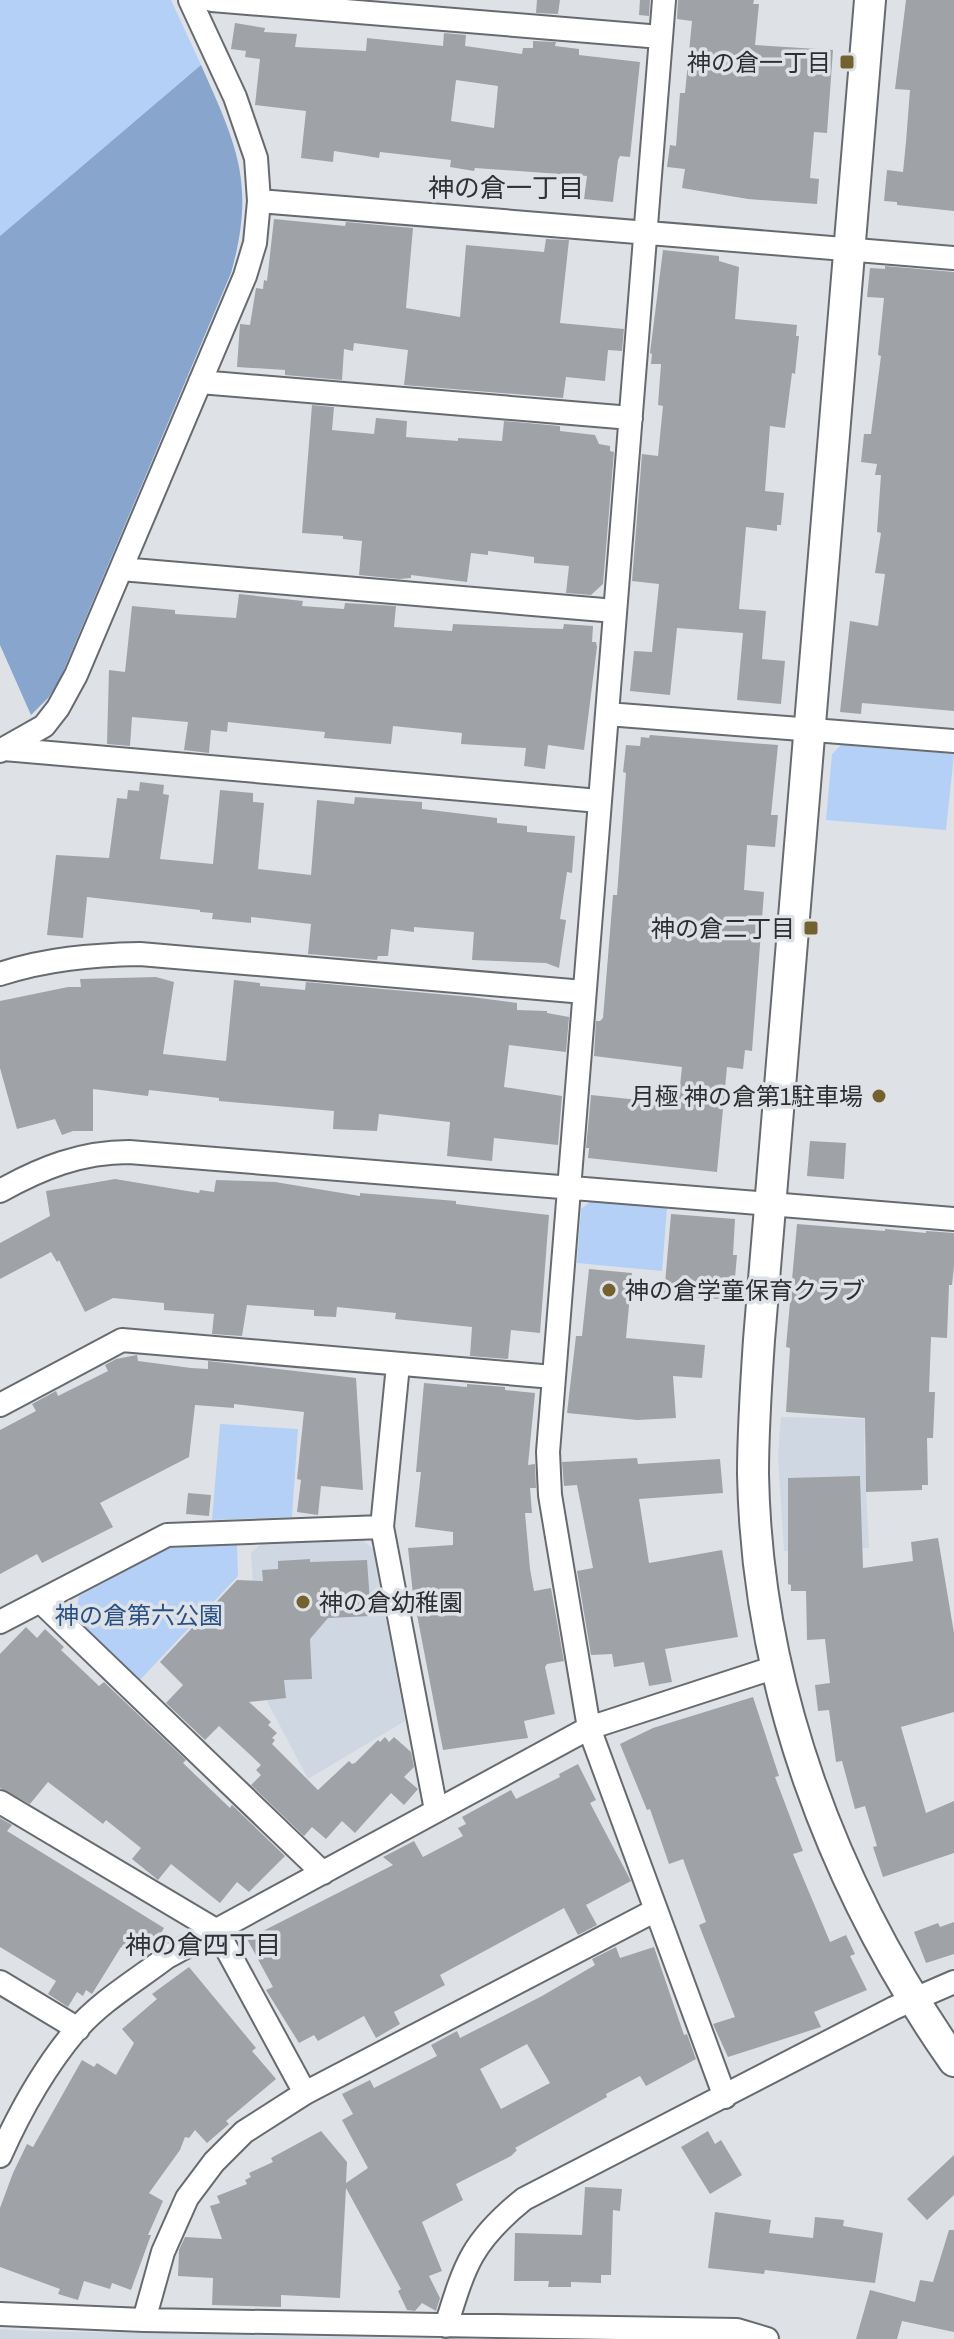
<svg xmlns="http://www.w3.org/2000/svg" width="954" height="2339" font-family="'Archivo Narrow','Noto Sans JP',sans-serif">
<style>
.built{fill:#cfd7e3}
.green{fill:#b5d0f6}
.forest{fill:#88a5ce}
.building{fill:#9fa3a8;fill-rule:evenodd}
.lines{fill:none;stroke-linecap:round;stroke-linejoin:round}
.street-casing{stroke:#676b6f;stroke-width:26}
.secondary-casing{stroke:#676b6f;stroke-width:34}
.street{stroke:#fff;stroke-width:22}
.secondary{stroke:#fff;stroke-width:30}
.poi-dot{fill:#736230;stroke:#dee2e7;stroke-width:3}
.labels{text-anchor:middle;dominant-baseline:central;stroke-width:7;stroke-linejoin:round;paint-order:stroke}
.poi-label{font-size:24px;fill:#2d2f31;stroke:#dee2e7;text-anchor:end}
.park-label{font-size:24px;fill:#295084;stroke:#dee2e7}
.neighbourhood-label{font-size:26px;fill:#2f3237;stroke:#dee2e7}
</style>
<rect width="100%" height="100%" fill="#dee2e7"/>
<path class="built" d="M781,1417L865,1419L864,1452L869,1548L784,1551L778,1456Z
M363,1540L373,1549L405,1721L308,1779L260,1688L251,1553L261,1544Z
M0,2329L31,2331L453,2339H0Z"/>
<path class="green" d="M0,0H171L201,65L0,236Z
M841,745L954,754L946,830L826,820L832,754Z
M591,1201L667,1208L662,1271L577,1263L581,1209Z
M220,1424L298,1429L292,1517L212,1520Z
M237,1545L238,1576L140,1680L75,1619L79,1596L168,1548Z"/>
<path class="forest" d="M201,65C237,146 256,184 231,273L60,679L48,698L31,715L0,645V236Z"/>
<path class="building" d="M537,0H560L558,14L536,13Z
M640,0H650L649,16L639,15Z
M678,0H754L753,4H759L755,45L833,50L827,133L814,132L810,178L819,179L817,204L748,199L682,188L685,169L667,167L670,145L676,146L680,93H685L692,21L677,19Z
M906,0H954V211L897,205V202L884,201L887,170L903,172L906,142L910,90L895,89Z
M235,23L265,28L264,32L297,34L295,47L366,51L367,38L443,46L444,33L466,35L465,46L522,54L523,48H533V41L556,42L555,46L579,49V55L640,62L630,157L620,156L618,160L613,202L584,199L587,176L475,168L474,171L450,167L451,160L380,152L379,158L334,151L333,162L301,158L306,111L255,105L260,59L245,57L246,51L231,49ZM456,80L498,86L494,128L451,121Z
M274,219L345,226L346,222L413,228L406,308L460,317L466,245L544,252L546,239L569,240L560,323L624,329L622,351L608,350L605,381L566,377L563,398L404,385L408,350L354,343L353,351L344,349L342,380L285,375V370L237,367L240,324L250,325L256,288L263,289L264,280L267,281Z
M663,250L719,256V261L739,267L735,319L797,325L796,336H799L795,374L792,373L785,428L770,426L765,491L784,493L781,525H777V531L746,527L739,609L766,611L762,659L785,661L781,704L737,700L743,633L677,628L670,695L630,691L634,651L652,652L659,584L632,581L642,454L658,456L663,406L658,405L661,364H651L652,354L650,353Z
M885,266L954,272V711L862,703L861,714L840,712L850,621L878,626L885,574L875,573L881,533L877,532L881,475H875L877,464L861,462L864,434H871L881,356L878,355L884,298L867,297L870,268L885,269Z
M312,405L334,407L332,430L374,434L376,418L407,421L406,437L458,441V438L502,441L504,421L560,426V431L595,435L599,444L610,446V451L614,452L603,584L591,595L566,593L569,566L534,563V557L488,551V555L471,553L467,582L411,575V578L399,579L359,575L362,541L343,539V536L302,533Z
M239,594L303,601L302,606L344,609L345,603L396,606L394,627L452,631L453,624L533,628L563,629L564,624L593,626L592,642H596L597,647L584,750L548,745L545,769L524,766L526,748L461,744L462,733L393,726L391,744L324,738L325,732L228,722L227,732L211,730L209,753L184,750L188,722L132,717L130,746L107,744L109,670L125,672L132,606L175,610V614L236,618Z
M650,735L778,745L771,815H778L775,847L747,845L744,890L764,892L752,1051L745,1050L743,1069L727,1067L717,1172L588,1158L589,1148H586L591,1095L678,1104L682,1067L594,1056L596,1021H600L603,1018L613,895H617L626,773L623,772L626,745L640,746L641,737L649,738Z
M140,782L164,785L163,794L169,795L160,859L213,864L220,790L253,793V802L264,803L258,869L311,875L317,800L354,804L355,797L422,802V809L497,818V823L527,826V832L575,836L572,873L567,872L560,919L566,920L559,968L546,963L472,960L474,932L414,927V932L391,929L388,956H378L377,960L308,954L311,924L251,917V923L212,919L213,913L200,912V910L87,897L83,938L47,935L56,855L109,858L117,798L127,799L128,790L139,791Z
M156,977L174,982L163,1054L226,1061L234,980L260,983V986L305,990L306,982L471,997L517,1003V1010L547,1011V1013L569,1017L566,1052L509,1045L504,1087L562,1096L558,1145L494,1138L492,1161L447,1156L450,1122L379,1114L377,1131L333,1129L334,1111L219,1101V1098L149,1090L148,1096L93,1089V1131H73L62,1135L55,1119L17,1129L0,1068V1001L68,987H81L80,979Z
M810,1141L846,1143L844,1179L807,1176Z
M115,1179L199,1193L200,1190L214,1192L216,1180L275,1182L360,1196V1193L456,1201V1204L549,1215L540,1333L511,1330L508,1359L470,1356L472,1327L395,1319L396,1313L337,1307L336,1317L314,1316V1310L247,1305L242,1336L212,1334L214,1314L164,1310V1303L113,1298L85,1312L59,1260L57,1262L51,1252L0,1279V1243L50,1216L46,1191Z
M671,1214L735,1219L733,1255H737L733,1300L664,1295Z
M797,1224L885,1231V1229L926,1233V1231L954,1233V1266L952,1285H949L947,1338L931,1337L929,1392H935L933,1438H927L928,1485H922V1490L866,1492L865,1418L786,1412L790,1348L786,1347Z
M589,1269L632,1273L626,1338L705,1345L702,1378L673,1376L676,1418L637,1420L567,1413L576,1336H582Z
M137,1355L138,1361L191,1368L208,1369V1361L356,1378L363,1490L321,1486L318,1515L297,1512L301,1480L297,1479L304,1412L234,1404V1408L195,1405L189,1457L100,1503L113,1527L42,1563L37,1554L0,1574V1430L36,1411L32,1404L43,1398L56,1391L58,1396L108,1371L105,1365L116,1359Z
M424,1383L467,1387V1384L505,1387V1390L535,1393L528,1465L535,1464L536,1488H530L532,1513H525L530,1569L534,1591L551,1588L564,1661L547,1664L545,1667L555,1714L524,1721L528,1738L443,1750L413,1594L408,1548L453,1545V1532L415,1527L421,1472H416Z
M637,1458L638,1464L720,1459L723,1493L639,1499L649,1563L722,1550L738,1637L665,1649L672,1682L649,1686L644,1662L614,1667L612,1654L591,1655L577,1571L593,1568L577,1485L564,1486L562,1462Z
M860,1476L863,1568L913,1561L911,1542L938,1538L954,1633V1712L901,1727L926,1813L954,1801V1853L883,1877L873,1847L877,1846L865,1806L855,1809L842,1761L836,1762L829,1710L818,1711L815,1685L830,1683L825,1639L807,1640L806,1591H791V1585L788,1584V1478Z
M188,1493L211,1495L209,1516L186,1514Z
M310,1559V1562L367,1560L371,1616L328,1618L310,1639L312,1679L284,1680L286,1698L249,1702L271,1722L268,1725L277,1733L272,1738L275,1740L272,1744L318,1790L349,1761L352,1764L355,1763L378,1740L380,1742L385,1737L389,1742L394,1737L411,1752L414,1767L404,1777L418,1789L404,1805L391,1793L355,1833L342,1821L326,1839L312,1827L304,1836L251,1785L261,1775L256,1770L261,1765L219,1726L205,1740L166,1703L183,1685L160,1662L237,1580L263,1581L262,1570L278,1569V1561Z
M26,1627L37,1638L45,1629L64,1647L61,1650L99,1686L104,1682L186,1760L183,1763L230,1808L232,1805L285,1856L249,1892L237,1882L220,1903L171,1864L158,1880L132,1859L141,1848L106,1820L103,1824L48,1782L30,1804L0,1788V1654Z
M753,1697L779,1776L775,1777L803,1851L793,1854L830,1942L846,1935L855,1954L850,1956L867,1990L814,2012L821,2027L728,2057L713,2024L735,2017L699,1925L706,1922L683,1859L669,1864L650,1809L647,1810L620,1744L653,1728Z
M578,1764L596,1800L590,1803L631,1881L586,1905L597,1925L578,1935L564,1908L440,1975L445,1985L394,2012L400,2024L376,2038L364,2016L318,2041L314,2035L299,2043L266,1990L273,1987L247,1939L393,1865L383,1857L414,1841L423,1857L463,1836L458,1828L466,1824L462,1817L511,1790L516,1799L560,1777L559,1774Z
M0,1818L12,1825L7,1831L164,1928L148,1954L131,1945L127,1951L121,1947L92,1994L86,1990L83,1996L77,1992L68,2007L48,1994L56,1981L0,1947Z
M954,1922V1954L926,1963L914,1932L938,1923L940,1927Z
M616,1947L620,1958L654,1947L684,2035L687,2034L696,2059L646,2086L640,2076L606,2094L607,2097L515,2148L517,2150L511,2156L456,2184L463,2200L422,2222L442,2271L429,2276L440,2298L436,2311L422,2303L415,2311L407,2310L398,2291L401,2289L346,2188L340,2298L281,2295V2307L212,2305L213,2278L178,2276L179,2250L185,2237L222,2239L210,2206L220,2203L217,2196L247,2184L245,2180L251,2177L249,2173L273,2162L271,2158L321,2131L347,2162L346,2183L368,2168L342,2120L353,2114L342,2094L370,2080L374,2088L437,2056L431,2045L457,2031L460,2038L542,1996L595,1965L592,1959ZM527,2044L550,2083L501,2109L480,2069Z
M189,1967L256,2048L252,2051L276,2079L226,2121L229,2124L207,2143L195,2130L189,2138L185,2137L180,2150L149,2193L163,2201L148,2235H151L131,2290L112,2283L110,2289L84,2281L78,2300L58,2294L60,2289L0,2267V2208L13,2173L27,2144L33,2147L82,2060L94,2067L97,2063L116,2075L134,2043L122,2029L157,1999L152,1994Z
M708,2131L715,2144L721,2140L742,2175L710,2194L681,2147Z
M954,2155V2195L927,2220L907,2199Z
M585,2187L622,2189L620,2211L613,2210L611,2275H601V2283L571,2282V2287H548L549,2281H514L515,2233L582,2235Z
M715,2212L771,2220L769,2233L813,2238L815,2217L844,2220L843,2226L883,2233L875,2283L765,2270L764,2274L708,2268Z
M949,2230H954V2332L902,2321L897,2339H856L870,2290L915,2302L920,2280L933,2282Z"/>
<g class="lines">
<g class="street-casing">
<path id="street" d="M212,0L661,37
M664,0L548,1452L550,1495L589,1728L725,2097
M259,201L954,258
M200,382L631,418
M121,569L615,611
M607,714L954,741
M4,749L599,801
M0,751L44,726L58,708L76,675L245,276L255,243L259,201L256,158L235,97L190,0
M0,974C46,959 91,955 140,954L584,992
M0,1191C41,1168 81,1152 129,1152L954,1219
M398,1365L382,1527L436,1810
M0,1405L122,1340L553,1377
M40,1601L323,1873
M0,1622L167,1535L382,1527
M0,1802L217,1931L305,2093
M0,1982L78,2029
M0,2156C20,2111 44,2068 76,2030C101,2001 137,1980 167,1957L589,1728L776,1667
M0,2314L144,2320L737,2330L767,2339
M144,2320L163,2252L187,2198L214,2162L244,2132L305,2093L656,1910
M446,2326C465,2264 472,2241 524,2199L894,2008L954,1982"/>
</g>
<g class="secondary-casing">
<path id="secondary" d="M870,0L759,1340C756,1385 753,1429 753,1474C757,1686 833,1888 954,2061"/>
</g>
<use href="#street" class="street"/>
<use href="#secondary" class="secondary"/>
</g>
<g class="poi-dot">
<rect x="839" y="54" width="16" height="16" rx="4"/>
<rect x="803" y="920" width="16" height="16" rx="4"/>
<circle cx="879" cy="1096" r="8"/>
<circle cx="609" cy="1290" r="8"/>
<circle cx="303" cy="1602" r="8"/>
</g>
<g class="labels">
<g class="poi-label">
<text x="831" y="62">神の倉一丁目</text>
<text x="795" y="928">神の倉二丁目</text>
<text x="863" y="1096">月極 神の倉第1駐車場</text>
<text x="625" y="1290" text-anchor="start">神の倉学童保育クラブ</text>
<text x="319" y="1602" text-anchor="start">神の倉幼稚園</text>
</g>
<g class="park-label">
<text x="139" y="1615">神の倉第六公園</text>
</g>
<g class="neighbourhood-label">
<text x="506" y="187">神の倉一丁目</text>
<text x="203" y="1944">神の倉四丁目</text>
</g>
</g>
</svg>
